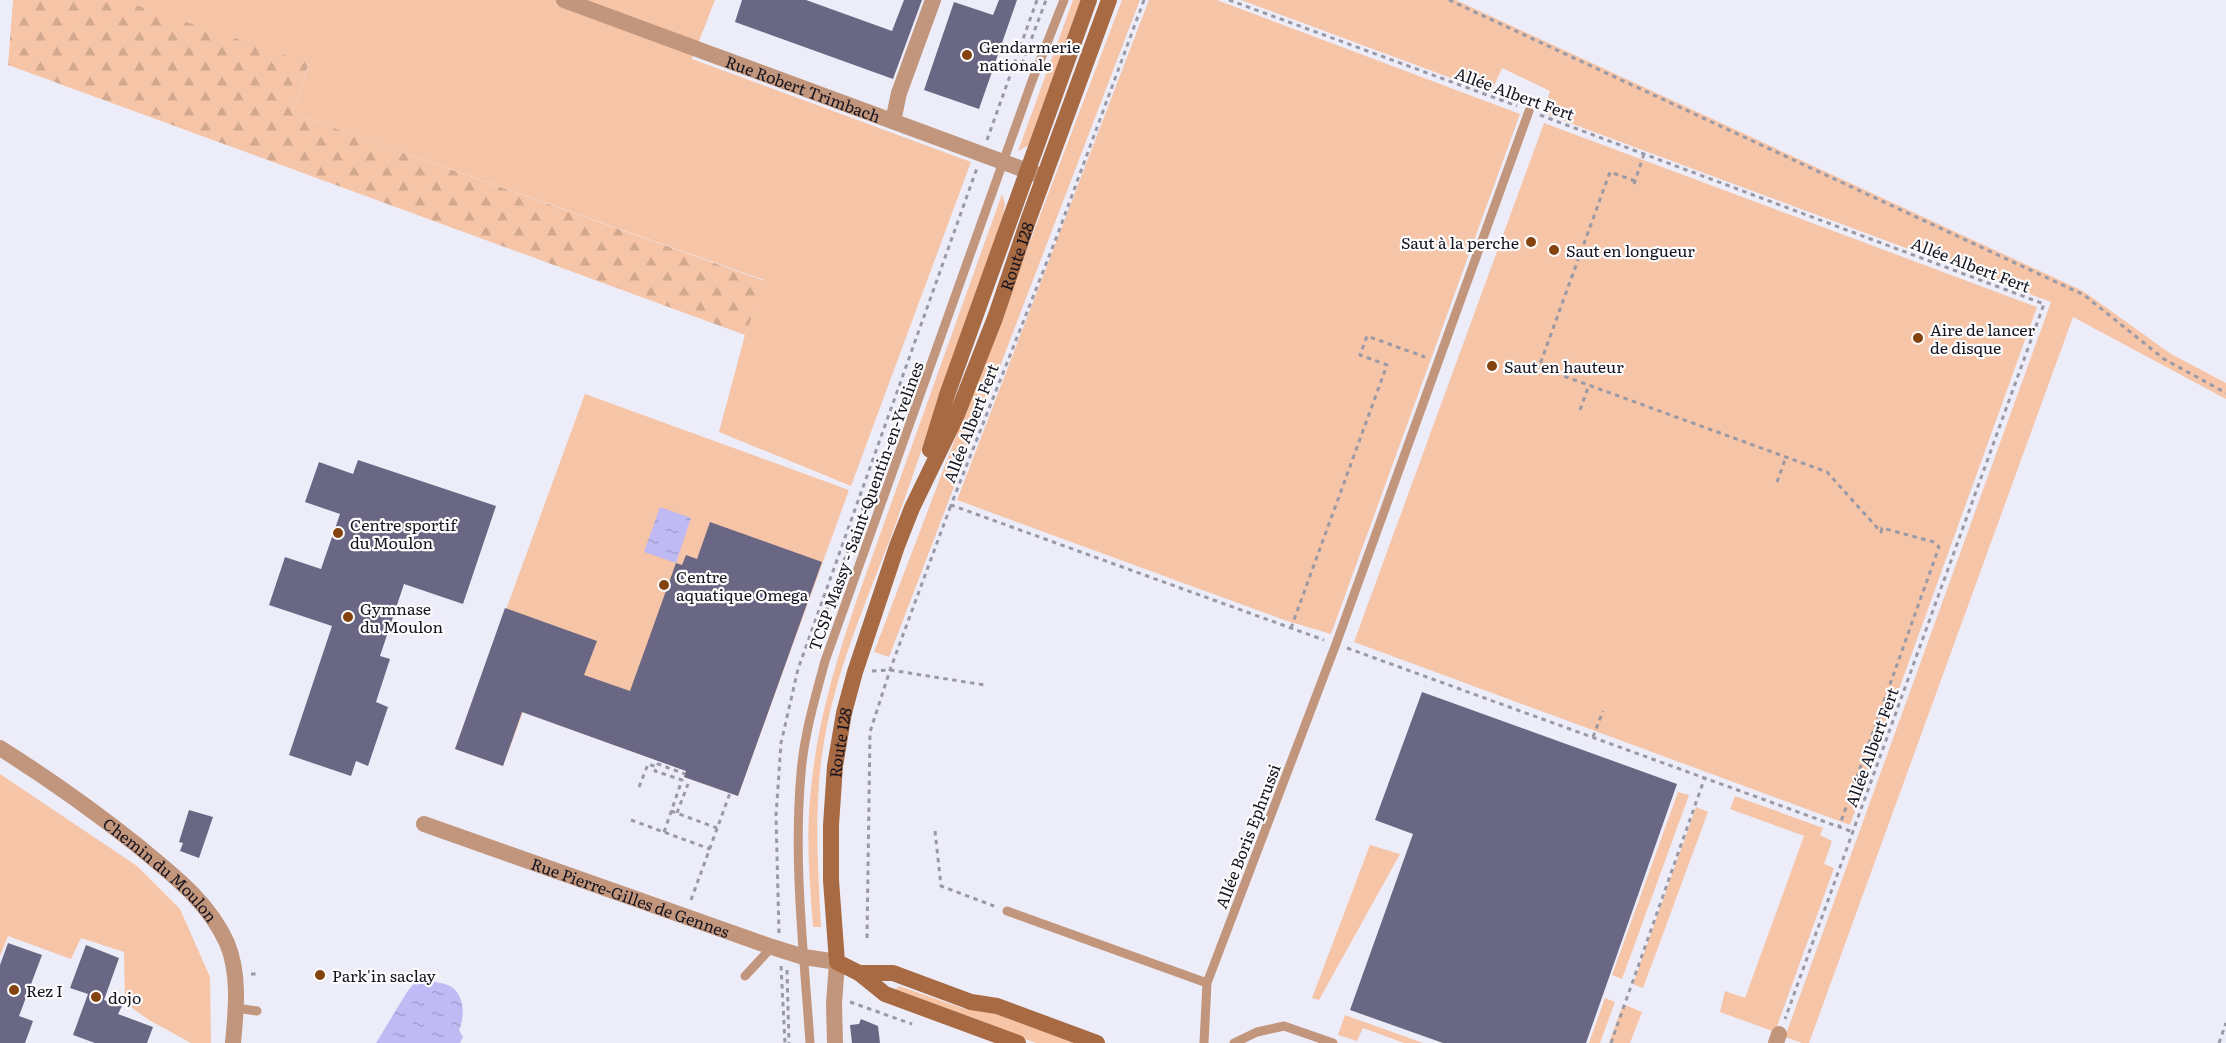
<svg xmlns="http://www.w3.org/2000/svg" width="2226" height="1043" font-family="Literata,serif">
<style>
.green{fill:#f6c4a6}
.forest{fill:url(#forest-firs)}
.water{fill:url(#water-ripples)}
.building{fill:#696784}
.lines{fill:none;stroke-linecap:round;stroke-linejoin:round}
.path{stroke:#9a99a6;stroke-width:3;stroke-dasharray:4.5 4.5;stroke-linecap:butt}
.service{stroke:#c1967c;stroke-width:9}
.minor{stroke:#c1967c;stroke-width:16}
.secondary{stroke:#a76a43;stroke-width:16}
.poi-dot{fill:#83420e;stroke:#fcfcfc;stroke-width:2}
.labels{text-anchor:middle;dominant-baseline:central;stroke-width:4.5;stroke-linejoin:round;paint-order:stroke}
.poi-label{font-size:16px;fill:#15131f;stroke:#fcfcfc;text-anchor:start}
.street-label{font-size:16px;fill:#15131f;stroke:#fcfcfc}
</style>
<defs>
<pattern id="forest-firs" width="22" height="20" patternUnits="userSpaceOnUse" patternTransform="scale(1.5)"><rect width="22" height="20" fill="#f6c4a6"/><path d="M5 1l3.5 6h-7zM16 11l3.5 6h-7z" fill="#d2a88e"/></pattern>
<pattern id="water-ripples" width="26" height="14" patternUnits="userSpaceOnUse" patternTransform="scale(1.5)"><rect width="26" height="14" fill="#bfbaf3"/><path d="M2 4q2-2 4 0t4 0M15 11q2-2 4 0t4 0" fill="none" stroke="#a39fd0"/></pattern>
</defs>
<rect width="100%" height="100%" fill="#ededfa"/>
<path class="green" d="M116,0H715L692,59L971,162L851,486L719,432L745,335L764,280L292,113L309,64Z
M1073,0H1083L1031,144L1018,151Z
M1122,0H1140L889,657L874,652Z
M1149,0H1217L1520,114L1331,634L1284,620L957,500Z
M1241,0H1456L2083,291L2171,354L2226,383V399L2073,317L1809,1043H1802L1785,1037L2051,302L1543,113L1550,91L1502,68L1491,93Z
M1544,123L2037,307L1850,825L1354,642Z
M1002,194L1005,204L1003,219C967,320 932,422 896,523C868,599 833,674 822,755C814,813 818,870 821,927H813C810,885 806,842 810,799C816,727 834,667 857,599Z
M585,394L849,490L738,796L684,777L686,771L523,712L503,766L455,749Z
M0,774L137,866L180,909L210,977L211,1043H191L149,1020L125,1003L124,952L81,938L71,959L8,936L0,956Z
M1678,792L1689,795L1622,979L1612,975Z
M1735,796L1823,828L1820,835L1832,841L1824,864L1834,868L1775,1032L1720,1012L1725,991L1745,998L1804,836L1730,809Z
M1696,807L1708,812L1643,988L1633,984Z
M1370,845L1400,854L1319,1000L1312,998Z
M899,986L962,1008L993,1011L1082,1043H1036L896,992L895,990Z
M1605,998L1615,1002L1600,1043H1589Z
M1623,1004L1642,1012L1630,1043H1609Z
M1345,1015L1423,1043H1404L1363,1028L1357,1041L1338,1035Z"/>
<path class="forest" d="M13,0H120L309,63L292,113L765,281L745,335L8,65Z"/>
<path class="water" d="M660,507L691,518L676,563L644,552Z
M427,980C434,982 444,983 450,986C465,994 465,1018 459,1030L463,1037L460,1043H376L407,992L416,981Z"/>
<path class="building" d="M742,0H806L892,31L904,0H922L893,79L735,22Z
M999,0H1017L979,109L924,90L954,2L993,15Z
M358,460L496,506L463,604L404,584L380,656L390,659L376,702L388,707L368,766L356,761L351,776L289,755L332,626L269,605L285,557L321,569L340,514L305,502L319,462L353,474Z
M710,522L822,562L738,796L684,777L686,771L522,712L503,766L455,749L505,608L597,641L584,675L630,691L676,563L682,565L686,555L697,559Z
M1422,692L1677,784L1586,1043H1443L1350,1010L1413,834L1375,820Z
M189,810L213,817L199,858L180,851L183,843L179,842Z
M8,943L42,955L19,1016L33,1021L25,1043H0V965Z
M86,945L119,958L104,1000L122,1006L118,1014L153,1027L147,1043H95L73,1035L88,994L70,988Z
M861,1019L878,1026L880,1043H852L850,1025L859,1024Z"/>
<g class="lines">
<path class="path" d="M1144,0L1057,236L951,505L1324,640
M1229,0L1517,106
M1449,0L2084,295L2164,359L2226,393
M1022,64L1046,0
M1540,115L2044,304L1785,1019
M987,140L1037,0
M1635,181L1610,172L1539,367L1827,472L1881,532L1882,528L1934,542L1939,547L1839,827
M1634,184L1644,154
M1580,410L1589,385
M1777,482L1786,457
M826,612L881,457
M1291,628L1387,365L1360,355L1367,336L1425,357
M1347,648L1853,832
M872,671L890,670L985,685
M1593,737L1603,711
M639,787L648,764L657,767
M671,811L717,828
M677,813L688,784
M631,820L710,849
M935,831L941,886L994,906
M664,832L682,780L655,771L658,764L685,774
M691,900L730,793
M779,933L776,816L781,743L798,669L977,168
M867,938L870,732L890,670L951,505
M781,966L785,1043
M787,970L789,1043
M251,974H259
M850,1002L912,1024
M1611,1043L1705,777
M2219,1043L2226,1023"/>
<path class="service" d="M1007,911L1207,983
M745,976L772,947
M236,1008L257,1011
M810,1043C804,953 793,863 801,773C804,735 815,698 825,661L1032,81L1064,0
M1204,1043L1207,983L1336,644L1529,111
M1234,1043L1257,1032L1284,1026L1333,1043"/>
<g class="minor">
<path id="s1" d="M564,0L1044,177"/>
<path d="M893,121L899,93L933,0"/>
<path id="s2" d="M0,748C49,779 93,810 138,846C173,875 208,901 227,943C240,974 236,1011 233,1043"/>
<path id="s3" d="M424,824L772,947L804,957L837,962L834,1004L835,1043"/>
<path d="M1776,1043L1779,1034"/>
</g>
<g class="secondary">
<path d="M930,450L947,395L1089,0"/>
<path d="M859,973H893L971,1002L997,1006L1097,1043"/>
<path id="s4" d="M1018,1043L885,994L859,973L837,962L831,880V825L835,766L844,713L855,672L897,546L912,508L956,417L995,318L1029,218L1109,0"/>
</g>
</g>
<g class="poi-dot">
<circle cx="967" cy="55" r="6"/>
<circle cx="1531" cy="242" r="6"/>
<circle cx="1554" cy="250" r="6"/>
<circle cx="1918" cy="338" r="6"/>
<circle cx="1492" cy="366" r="6"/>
<circle cx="338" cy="533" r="6"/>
<circle cx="664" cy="585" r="6"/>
<circle cx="348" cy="617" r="6"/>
<circle cx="320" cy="975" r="6"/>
<circle cx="14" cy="990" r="6"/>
<circle cx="96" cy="997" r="6"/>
</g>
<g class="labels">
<g class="poi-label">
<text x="979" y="46">Gendarmerie<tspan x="979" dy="18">nationale</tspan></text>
<text x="1519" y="242" text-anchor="end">Saut à la perche</text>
<text x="1566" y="250">Saut en longueur</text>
<text x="1930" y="329">Aire de lancer<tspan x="1930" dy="18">de disque</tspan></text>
<text x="1504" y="366">Saut en hauteur</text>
<text x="350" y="524">Centre sportif<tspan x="350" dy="18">du Moulon</tspan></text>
<text x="676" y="576">Centre<tspan x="676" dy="18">aquatique Omega</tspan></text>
<text x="360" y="608">Gymnase<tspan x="360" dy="18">du Moulon</tspan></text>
<text x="332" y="975">Park'in saclay</text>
<text x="26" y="990">Rez I</text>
<text x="108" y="997">dojo</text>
</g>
<g class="street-label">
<text stroke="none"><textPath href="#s1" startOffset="255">Rue Robert Trimbach</textPath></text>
<text transform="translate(1515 93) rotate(20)">Allée Albert Fert</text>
<text stroke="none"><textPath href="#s4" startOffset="939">Route 128</textPath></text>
<text transform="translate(1971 264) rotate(21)">Allée Albert Fert</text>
<text transform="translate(970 423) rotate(-69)">Allée Albert Fert</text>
<text transform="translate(865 506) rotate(-70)">TCSP Massy - Saint-Quentin-en-Yvelines</text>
<text stroke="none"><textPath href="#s4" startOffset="420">Route 128</textPath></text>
<text transform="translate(1871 747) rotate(-70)">Allée Albert Fert</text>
<text transform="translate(1247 836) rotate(-69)">Allée Boris Ephrussi</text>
<text stroke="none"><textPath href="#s2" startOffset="202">Chemin du Moulon</textPath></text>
<text stroke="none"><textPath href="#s3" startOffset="219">Rue Pierre-Gilles de Gennes</textPath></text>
</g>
</g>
</svg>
